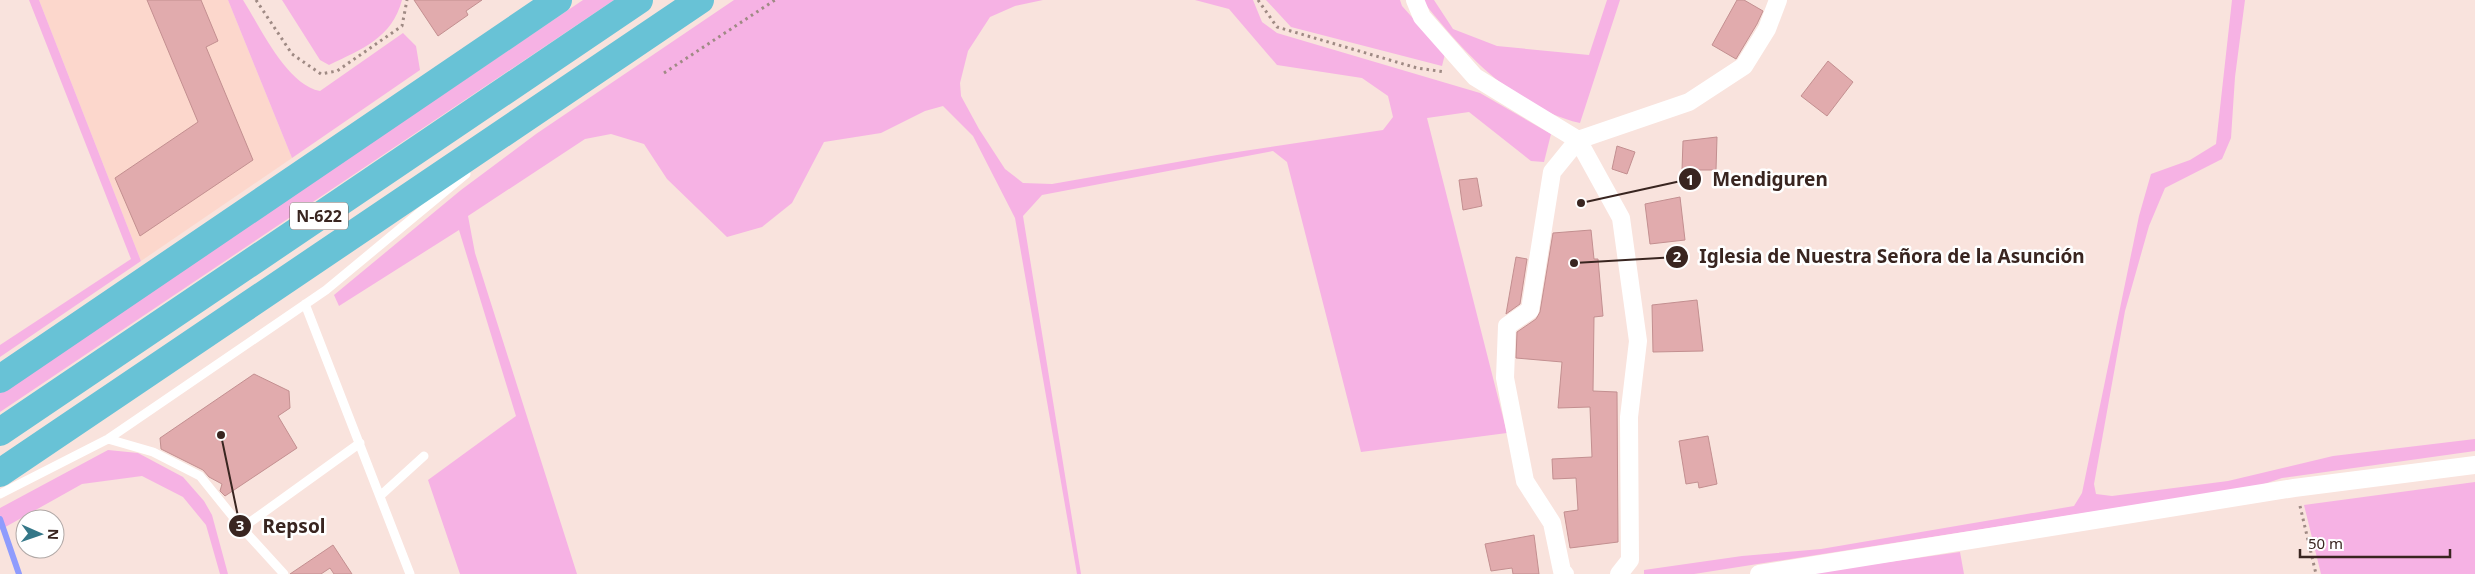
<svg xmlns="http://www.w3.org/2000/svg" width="2475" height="574" font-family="'Noto Sans',sans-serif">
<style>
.built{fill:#fcd7cc}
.green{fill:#f6b2e4}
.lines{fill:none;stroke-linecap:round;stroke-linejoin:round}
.stream{stroke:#8f9cfd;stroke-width:6}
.building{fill:#e1abad;stroke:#c38f90}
.path{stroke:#9f8a84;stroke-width:3;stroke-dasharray:2.5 4;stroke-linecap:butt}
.service{stroke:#fff;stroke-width:9}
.minor{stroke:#fff;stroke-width:18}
.trunk{stroke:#68c2d6;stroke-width:28}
.labels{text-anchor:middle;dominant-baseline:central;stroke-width:5;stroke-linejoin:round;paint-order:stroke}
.shield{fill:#fff;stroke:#746663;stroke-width:1}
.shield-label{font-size:16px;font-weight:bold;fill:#392520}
.leader{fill:none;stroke:#392520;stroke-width:2}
.callout-dot{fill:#392520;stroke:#fff;stroke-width:2}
.mark-label{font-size:15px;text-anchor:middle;font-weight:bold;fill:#fff}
.callout-label{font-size:19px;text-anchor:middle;font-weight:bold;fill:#392520;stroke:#fff;stroke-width:5;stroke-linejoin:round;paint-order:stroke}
</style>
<rect width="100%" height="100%" fill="#f9e3dd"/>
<path class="built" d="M39,0H228L292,158L141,261Z"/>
<path class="green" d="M29,0H39L141,261L0,357V345L131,259Z
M228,0H243C261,28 286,84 320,91L403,33L416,46L420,70L292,158Z
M282,0H402C392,38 362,49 329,65L320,60Z
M583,0H614L0,412V393Z
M734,0H1043L1015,6L990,17L968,51L960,83L961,96L979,129L1005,169L1023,183L1052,184L1217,155L1383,130L1393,117L1388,96L1362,78L1277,65L1229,9L1195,0H1253L1262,22L1277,33L1480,93L1551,134L1544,162L1531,161L1469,112L1427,118L1507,433L1361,452L1287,162L1273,151L1042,195L1023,216L1081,574H1077L1015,218L973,136L943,106L925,111L881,133L824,142L792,203L762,227L727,237L667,179L644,144L611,134L585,139L468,216L475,253L577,574H460L428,480L516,416L459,230L339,306L334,295L461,190L536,134Z
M1266,0H1400L1402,6L1445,54L1442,66L1291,27Z
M1422,0H1434L1453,29L1497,46L1589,55L1607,0H1620L1580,123C1513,107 1463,52 1422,0Z
M2232,0H2245L2235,77L2231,138L2222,159L2165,188L2149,226L2125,311L2094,484L2096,494L2112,496L2228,481L2333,456L2475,439V451L2282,478L2258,486L1694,574H1644V570L1742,556L1821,549L2074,506L2082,493L2139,216L2151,174L2190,160L2216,144Z
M108,450L138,453L183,477L204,501L212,515L228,574H220L206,525L183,497L142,476L82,484L0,530V508Z
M2475,482V574H2321L2304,505Z
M1960,552L1964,574H1802Z"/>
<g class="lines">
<path class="stream" d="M0,519L19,574"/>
</g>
<path class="building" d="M147,0H201L218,41L206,47L253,160L140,236L115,178L198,122Z
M414,0H482L466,11L468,15L438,36Z
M1737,0H1744L1763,11L1757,24L1736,59L1712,45Z
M1828,61L1853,82L1827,116L1801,96Z
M1717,137L1716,170H1682L1683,141Z
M1617,146L1635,152L1627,174L1612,169Z
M1477,178L1482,206L1463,210L1459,180Z
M1680,197L1685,240L1650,244L1645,204Z
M1591,230L1594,259H1598L1603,316L1594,317L1593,391L1617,392L1618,542L1570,548L1564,512L1578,510L1576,478L1553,479L1552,459L1592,457L1590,407L1558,408L1562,362L1516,358L1517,332L1536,319L1540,312L1553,233Z
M1516,257L1527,259L1520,304L1506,314Z
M1697,300L1703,351L1653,352L1652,305Z
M254,374L289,391L290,408L278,416L297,448L225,496L220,491L222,484L209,477L203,470L161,449L160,438Z
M1708,436L1717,484L1699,488L1698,482L1686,484L1679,441Z
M1534,535L1539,574H1513L1512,568L1491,571L1485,544Z
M333,545L352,574H334L330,568L321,574H290Z"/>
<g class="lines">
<path class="path" d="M256,0L292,54L321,74L337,71L402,26L407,0
M1258,0L1277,27L1417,68L1445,72
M664,73L775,0
M2300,506L2316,574"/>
<path class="service" d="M305,304L410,574
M108,439L153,452L200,476L242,528
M0,494L108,439L326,290L466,174
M380,496L424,456
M284,574L242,528L360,443"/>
<path class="minor" d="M1415,0L1422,17L1475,77L1578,140L1621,218L1638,341L1629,417L1630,560L1619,574
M1565,574L1562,571L1552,523L1525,481L1505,378L1507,326L1530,310L1552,172L1578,140L1689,102L1744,66L1767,29L1778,0
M1759,574L2294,488L2475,465"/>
<path class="trunk" d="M0,379L558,0
M0,432L639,0
M0,473L700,0"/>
</g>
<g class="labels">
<rect class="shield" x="290" y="202.5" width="58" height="27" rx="4"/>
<g class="shield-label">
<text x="319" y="216">N-622</text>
</g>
</g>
<path class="leader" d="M1581 203L1690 179M1574 263L1677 257M221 435L240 526"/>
<g class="callout-dot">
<circle cx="1581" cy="203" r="5"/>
<circle cx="1574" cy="263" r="5"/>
<circle cx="221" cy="435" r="5"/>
<circle cx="1690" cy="179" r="12"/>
<circle cx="1677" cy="257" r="12"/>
<circle cx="240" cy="526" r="12"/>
</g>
<g class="mark-label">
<text x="1690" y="185">1</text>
<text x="1677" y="262">2</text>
<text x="240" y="531">3</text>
</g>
<g class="callout-label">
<text x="1770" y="186">Mendiguren</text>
<text x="1892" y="263">Iglesia de Nuestra Señora de la Asunción</text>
<text x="294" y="533">Repsol</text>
</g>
<g transform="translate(40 534) rotate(92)"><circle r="24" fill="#ffffff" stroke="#b0a8a6"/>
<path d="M0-4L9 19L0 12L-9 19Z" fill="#347788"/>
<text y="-8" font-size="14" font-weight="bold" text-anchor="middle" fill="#392520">N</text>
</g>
<path d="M2300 549v8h150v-8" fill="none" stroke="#392520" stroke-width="2.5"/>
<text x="2308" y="549" font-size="15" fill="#392520" stroke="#ffffff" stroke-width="4" paint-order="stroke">50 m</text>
</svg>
